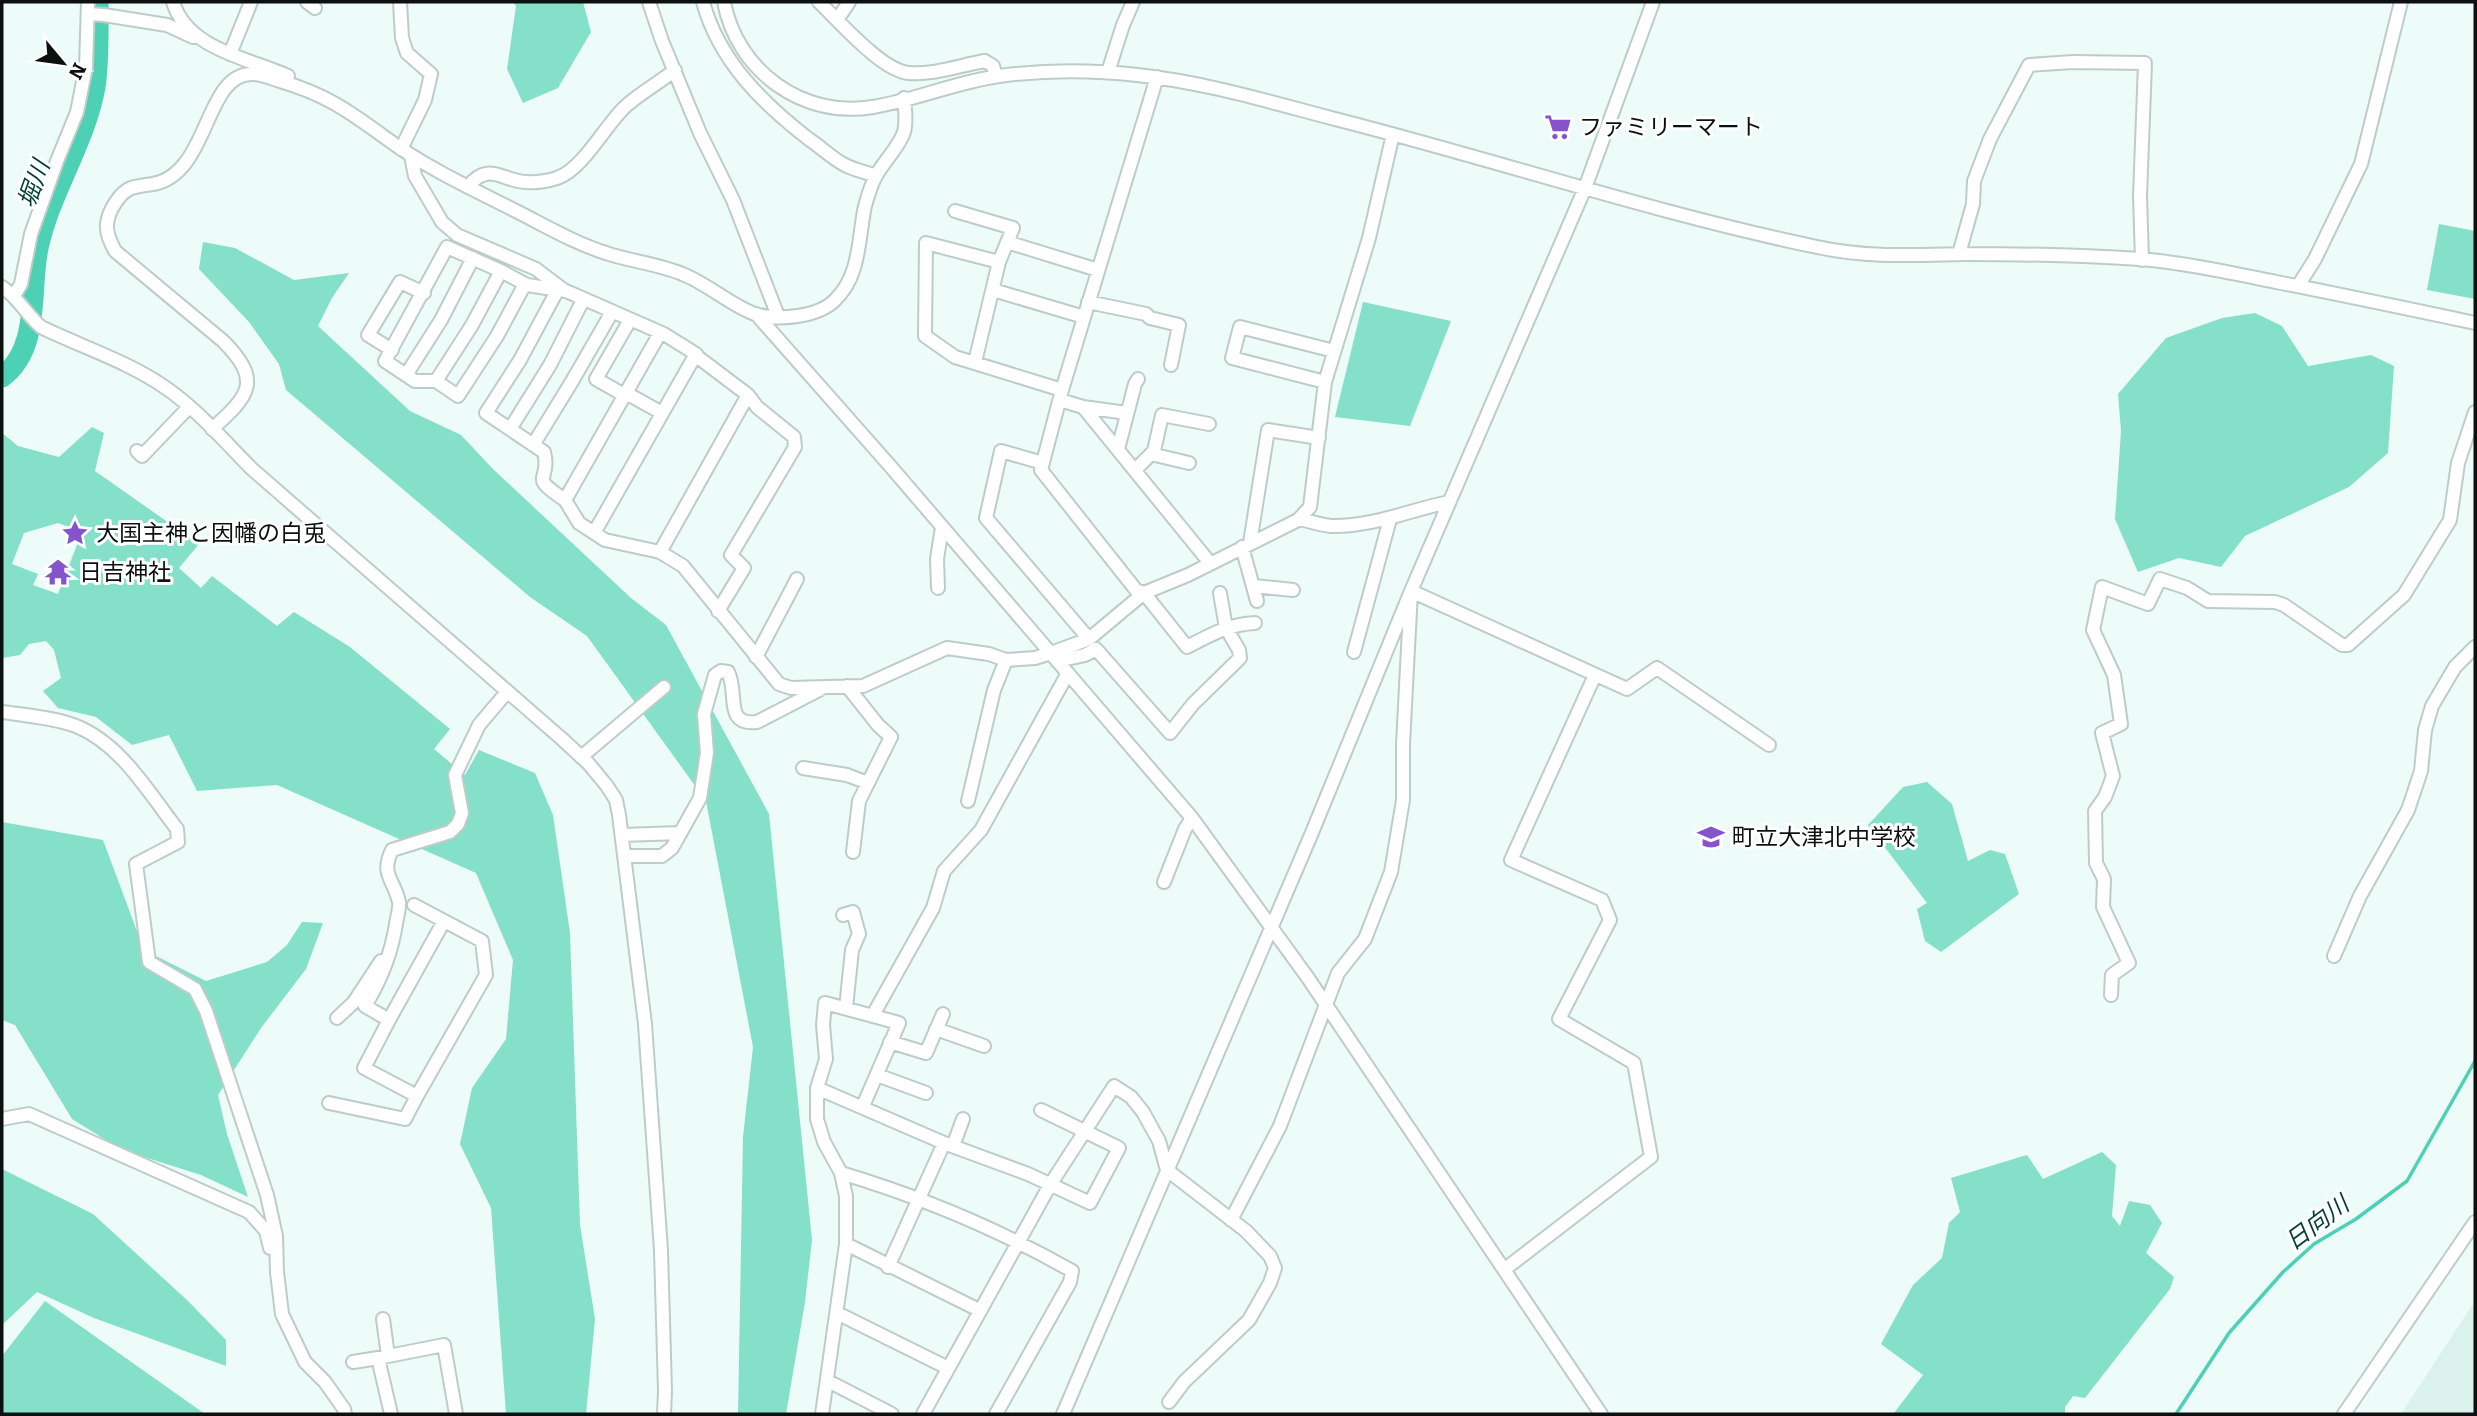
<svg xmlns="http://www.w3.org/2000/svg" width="2477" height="1416" font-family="Bitter,'Noto Sans JP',serif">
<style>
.built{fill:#dbf2ec}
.green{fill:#84e0c9;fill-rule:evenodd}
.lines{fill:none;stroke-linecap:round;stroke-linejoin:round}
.stream{stroke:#4dd1b5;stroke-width:3.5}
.river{stroke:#4dd1b5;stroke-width:21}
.minor-casing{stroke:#beccc8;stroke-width:16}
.minor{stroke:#fff;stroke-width:12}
.labels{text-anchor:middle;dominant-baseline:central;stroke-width:6;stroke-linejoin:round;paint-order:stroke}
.poi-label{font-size:23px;fill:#0c1110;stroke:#fff;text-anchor:start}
.water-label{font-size:24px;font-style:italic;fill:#003e33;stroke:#fff}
</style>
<rect width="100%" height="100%" fill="#edfcf8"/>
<path class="built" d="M2475,1301V1414H2401Z"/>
<path class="green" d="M513,2H583L591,32L558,88L523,103L507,69L516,6Z
M2439,224L2475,231V299L2427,290Z
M203,242L235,248L294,280L349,273L332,298L318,326L410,411L461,435L493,469L631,598L666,625L769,814L812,1240L805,1302L786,1414H738L743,1137L753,1047L706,801L587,636L530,597L286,390L279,364L249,322L199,269Z
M1363,302L1451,321L1410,426L1335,417Z
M2255,313L2282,326L2308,366L2371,355L2394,366L2388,453L2349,487L2245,536L2221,567L2179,558L2138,572L2115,519L2121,431L2118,394L2166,338L2222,318Z
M92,427L104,433L95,471L199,544L179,568L201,588L212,576L277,626L294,612L350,647L450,729L434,749L465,775L479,750L535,773L553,815L570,933L580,1225L595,1319L586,1414H506L491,1208L460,1144L472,1088L506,1039L513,960L476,873L277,785L197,791L169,735L132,745L96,717L58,708L43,691L61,678L54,650L46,641L29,644L20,655L2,658V433L18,446L59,457ZM58,523L82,532L58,594L33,585L38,574L12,564L24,533Z
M1927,782L1952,804L1968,861L1990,850L2005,854L2019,894L1941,952L1925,941L1917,909L1927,903L1868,825L1903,787Z
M2,822L103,840L144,950L206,981L267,962L287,945L302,922L323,923L306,969L261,1028L218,1095L227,1134L248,1197L201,1175L122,1150L72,1119L15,1025L2,1020Z
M2102,1152L2116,1165L2112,1216L2120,1226L2129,1201L2150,1205L2162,1223L2146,1253L2174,1277L2170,1289L2085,1398L2073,1396L2065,1407V1414H2006L2003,1412L2001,1414L1894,1413L1923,1375L1881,1344L1913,1285L1942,1258L1949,1223L1960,1212L1951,1178L2027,1155L2043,1179Z
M2,1169L93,1214L187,1300L226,1340V1366L94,1318L37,1292L2,1325Z
M45,1301L205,1414H2V1356Z"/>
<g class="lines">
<path class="stream" d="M2176,1414L2229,1333L2283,1272L2314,1244L2356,1219L2407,1181L2475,1061"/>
<path class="river" d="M2,377C41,348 29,290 38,248C50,192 85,143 95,87C99,60 98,30 98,2"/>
<g class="minor-casing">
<path id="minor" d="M173,2C187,49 248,58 288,76
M307,2L315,8
M400,2L402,38L407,53L431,74L425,100L401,149
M649,2L662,41L700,133L733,200L778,316
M703,2C719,61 763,104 810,140C822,148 833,159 845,165C854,170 866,172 876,176
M724,2C737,71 803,119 873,107C916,100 956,82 999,76C1044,70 1092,70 1137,75C1204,82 1270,102 1335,119C1496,160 1654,213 1817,247C1868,258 1913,255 1964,254C2023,254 2081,255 2140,259C2186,263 2231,273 2276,282C2343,295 2409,309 2475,323
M819,2C839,21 882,71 909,73C934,75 961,65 985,61L993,66L996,76
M88,14L104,15L167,25L193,37
M837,20L849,2
M230,54L251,2
M1108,72L1123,25L1133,2
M1157,77L1062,390L1041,470L1136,590L1144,593L1187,647C1210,635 1229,624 1255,623
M411,156L415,176L442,222L457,235L536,269L565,291
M468,187C488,160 504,182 526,182C535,183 549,181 557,178C583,170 607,122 627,105C642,92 660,82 675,70
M955,211L1013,228L999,262L926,243L925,336L955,357L1062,390
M1007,242L1098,270
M1959,254L1973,204L1974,181L1990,139L2029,65L2073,62L2145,63L2140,196L2142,260
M525,284L497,336L458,396L436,381H415L385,361L447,247L501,271L527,285L566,291L664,334L696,354L699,358L748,395L757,407L794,437L795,447L731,555L744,568L718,611
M2298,286L2315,259L2361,164L2401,2
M2,287C18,297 26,314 41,327C82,347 129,362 166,388C198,410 225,442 252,469L562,739L588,763L607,786L616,800L619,815L645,1024L661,1250L665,1391L664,1414
M993,290L1084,317
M557,291L520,360L486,413L544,452C552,483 526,474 565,500L660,333
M14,296L21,284L31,234L57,161L77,112L86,67L88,2
M1088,302L1146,314L1150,318L1179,325L1171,365
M756,314L891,467L1192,818L1308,978L1601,1414
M392,350L368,335L400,282L424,293
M975,362L999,262
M406,375L441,320L473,258
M436,381L472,325L501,271
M1325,382L1232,358L1240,327L1334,351
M626,393L662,413
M624,395L596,379L630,320
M1060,400L1083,407L1210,563
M1083,407L1127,413
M212,429C249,396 263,381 223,341L115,251C111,243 106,234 107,224C108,212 119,193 131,188C137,186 146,185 153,184C210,174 204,72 253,74C261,74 271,78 280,81C324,94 346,109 383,136C423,166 470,188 514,210C544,225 574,243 606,253C632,262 662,264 687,276C708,285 736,308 755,314C777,321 819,317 835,300C861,275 858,238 865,206C868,195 871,184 877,174C885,160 899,147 904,132C907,121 905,109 904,98
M510,429L550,365L583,300
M533,445L571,383L612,312
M1118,449L1135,384L1138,379
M137,451L142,456L189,407
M1151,454L1189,463
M1043,463L1001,451L986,518L1089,639
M1135,470L1154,451L1162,415L1209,424
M565,500L579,523L605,540L660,552L683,566L779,684L791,688L863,686L947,648L989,654L1006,660L1035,658L1051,653L1089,639L1144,593L1188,575L1298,520L1310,507L1325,382L1369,238L1393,134
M1299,519C1309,521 1321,525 1331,526C1372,527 1410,510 1449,502
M594,533L696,354
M1250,543L1268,430L1319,438
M1242,547L1257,601
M660,552L748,395
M1254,586L1293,590
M938,588L937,559L942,527
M1354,652L1390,519
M756,657L797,579
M1057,661L1085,655L1096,649L1170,733L1193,704L1240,658L1239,650L1226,628L1220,593
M847,686L878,725L891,737L859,801L853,852
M2,712C24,715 56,718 76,726C121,744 149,793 177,829L178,842L136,864L149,962L195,989L206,1011L267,1195L276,1236L277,1272L282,1314L305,1362L325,1382L344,1409L345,1414
M581,757L664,687
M803,768L847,775L868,783
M968,801L994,690L1006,660
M622,835L679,833
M624,856H662L672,848L700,798L707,753L704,714L715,675L721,671L728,672C739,693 723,726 757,722L821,689
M1164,882L1185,829L1192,818
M414,905L482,941L486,975L417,1096L364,1068L389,1020L365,1006C381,979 391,955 396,924C397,917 400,908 399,902C394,879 380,875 392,850L450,832L458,824L462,813L455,775L479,725L507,692
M843,915L853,912L859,934L852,950L846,1008
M2334,956L2360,896L2408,810L2421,771L2425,730L2432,706L2455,667L2475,647
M2111,995L2112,975L2129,963L2103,907L2104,879L2096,863L2095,811L2105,797L2113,776L2102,733L2121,724L2114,675L2093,630L2102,587L2148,604L2160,579L2187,588L2208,601L2275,602L2284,605L2342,645H2348L2404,595L2450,520L2458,463L2475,412
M873,1015L933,908L944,871L981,830L1068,673
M337,1018L354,1002L381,961
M389,1020L444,921
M936,1029L984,1046
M890,1042L926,1053L943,1014
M877,1075L926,1093
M817,1088L944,1143L1028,1174L1090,1203L1119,1148L1041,1110
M329,1103L405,1119L417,1096
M2,1119L29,1114L249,1212L266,1231L270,1248
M953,1146L963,1119
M841,1173C921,1197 1000,1230 1072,1271L1070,1282L996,1414
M1231,1220L1280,1126L1338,973L1365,939L1391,872L1403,800V744L1411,591L1627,689L1657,668L1769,745
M846,1244L979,1310
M888,1267L944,1143
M1505,1269L1651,1157L1634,1063L1559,1019L1610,920L1602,900L1511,860L1595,675
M837,1313L948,1368
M383,1319L388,1356
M353,1362L378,1358
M828,1381L892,1414
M391,1414L378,1358L444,1345L456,1414
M822,1414L846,1244V1196L841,1173L824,1142L817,1119V1088L826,1059L823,1025L825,1003L899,1023L863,1106
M923,1414L1050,1185L1114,1086L1131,1097L1143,1112L1159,1141L1167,1170L1246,1231L1270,1256L1275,1268L1270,1283L1249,1320L1184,1382L1169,1402
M1063,1414L1311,835L1411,591L1585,188L1653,2
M2344,1414L2475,1222"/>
</g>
<use href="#minor" class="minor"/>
</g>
<defs>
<g id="supermarket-bare" transform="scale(2.1)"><path d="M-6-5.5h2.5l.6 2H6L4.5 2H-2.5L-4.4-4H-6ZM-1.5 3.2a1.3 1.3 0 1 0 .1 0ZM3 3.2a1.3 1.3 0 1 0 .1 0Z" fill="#8554cc" stroke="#fff" stroke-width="2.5" paint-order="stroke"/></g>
<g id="sight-bare" transform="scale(2.1)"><path d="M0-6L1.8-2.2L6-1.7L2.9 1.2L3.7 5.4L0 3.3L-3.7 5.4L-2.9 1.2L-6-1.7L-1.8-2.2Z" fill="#8554cc" stroke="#fff" stroke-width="2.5" paint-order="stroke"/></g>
<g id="temple-bare" transform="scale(2.1)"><path d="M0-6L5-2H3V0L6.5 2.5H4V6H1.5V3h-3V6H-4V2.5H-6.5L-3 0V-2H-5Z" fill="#8554cc" stroke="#fff" stroke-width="2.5" paint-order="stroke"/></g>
<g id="school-bare" transform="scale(2.1)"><path d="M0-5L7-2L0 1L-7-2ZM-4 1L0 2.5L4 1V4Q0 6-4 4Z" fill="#8554cc" stroke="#fff" stroke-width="2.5" paint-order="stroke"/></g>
</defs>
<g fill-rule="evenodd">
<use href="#supermarket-bare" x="1558" y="127"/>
<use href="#sight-bare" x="75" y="533"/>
<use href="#temple-bare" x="58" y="572"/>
<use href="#school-bare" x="1711" y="837"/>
</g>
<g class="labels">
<g class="poi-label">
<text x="1579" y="127">ファミリーマート</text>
<text x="96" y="533">大国主神と因幡の白兎</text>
<text x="79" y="572">日吉神社</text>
<text x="1732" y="837">町立大津北中学校</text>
</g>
<g class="water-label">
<text transform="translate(34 184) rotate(-70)">堀川</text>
<text transform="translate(2317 1223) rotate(-37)">日向川</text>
</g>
</g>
<rect width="2477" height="1416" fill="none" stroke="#0c1110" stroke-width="7"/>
<g transform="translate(63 63) rotate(119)" stroke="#ffffff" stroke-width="5" paint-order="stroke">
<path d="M0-5L12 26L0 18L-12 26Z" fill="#0c1110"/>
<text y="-10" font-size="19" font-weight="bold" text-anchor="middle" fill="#0c1110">N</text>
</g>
</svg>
